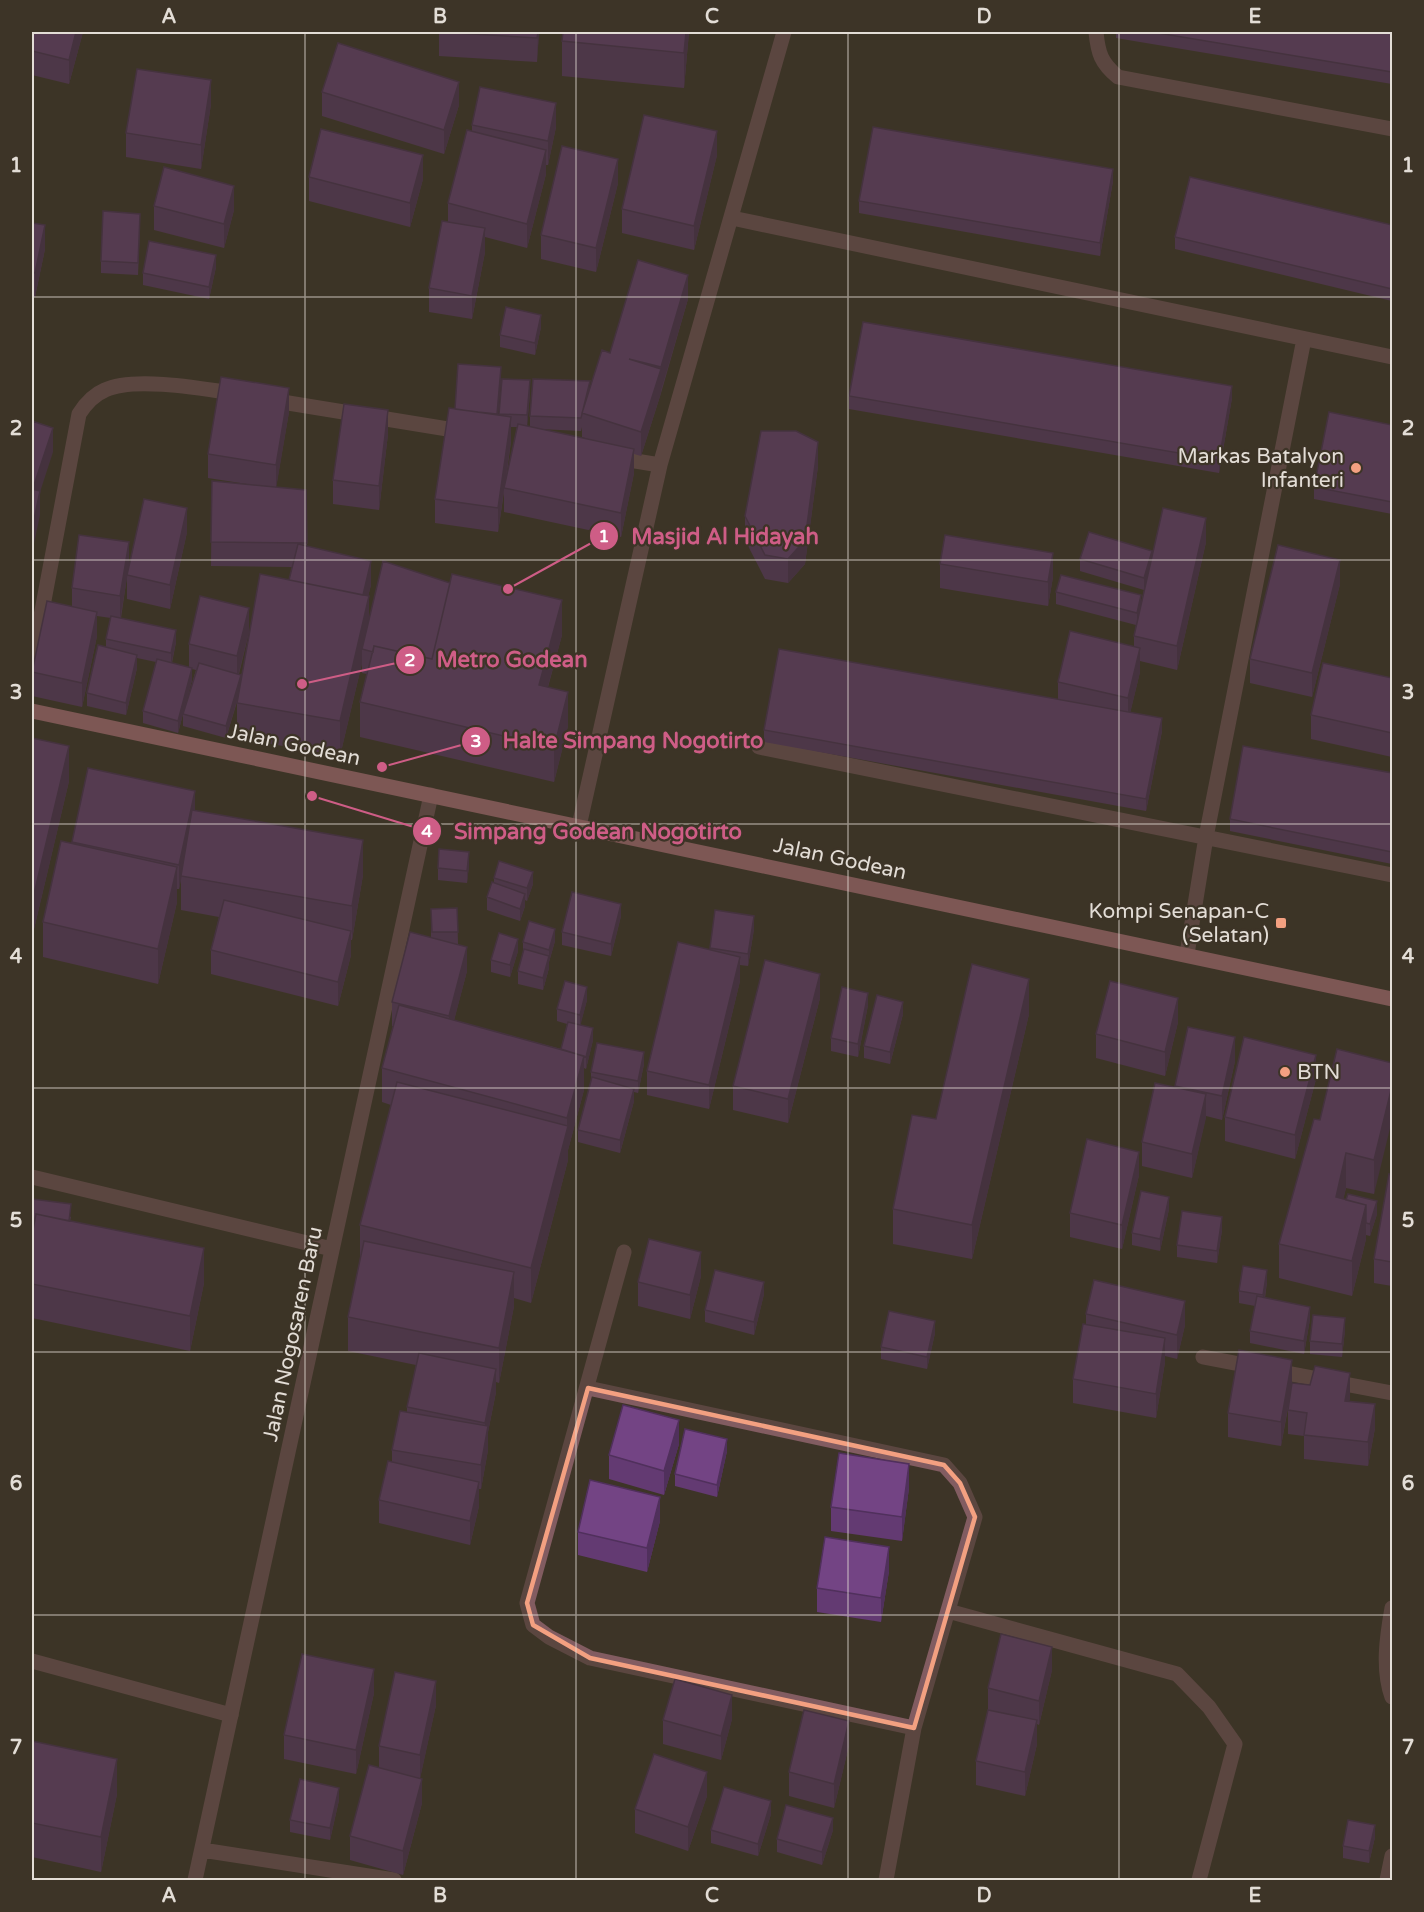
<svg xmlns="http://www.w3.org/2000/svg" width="1424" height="1912" font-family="'Varela Round',sans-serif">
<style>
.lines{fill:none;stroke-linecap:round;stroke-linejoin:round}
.service{stroke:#825c61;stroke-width:15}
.minor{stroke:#825c61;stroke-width:15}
.primary{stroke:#cc808c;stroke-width:15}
.wall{fill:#633a72;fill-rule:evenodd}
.shaded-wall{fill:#50305c}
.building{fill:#734484;stroke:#50305c;stroke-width:1.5}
.marked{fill:none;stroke:#f3a081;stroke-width:4.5;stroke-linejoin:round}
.grid{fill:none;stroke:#e3ddd6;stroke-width:1.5;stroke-opacity:0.55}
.poi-dot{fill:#f3a081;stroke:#3d3427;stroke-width:2}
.labels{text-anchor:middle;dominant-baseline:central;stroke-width:4.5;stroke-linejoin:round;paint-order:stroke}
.poi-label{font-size:21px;fill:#e3ddd6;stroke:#3d3427;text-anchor:end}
.street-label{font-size:21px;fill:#e3ddd6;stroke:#3d3427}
.leader{fill:none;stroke:#ce5d86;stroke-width:2}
.callout-dot{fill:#ce5d86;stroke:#3d3427;stroke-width:2}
.mark-label{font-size:18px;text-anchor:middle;font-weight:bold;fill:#fff}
.callout-label{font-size:22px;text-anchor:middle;font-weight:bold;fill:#ce5d86;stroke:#3d3427;stroke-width:4.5;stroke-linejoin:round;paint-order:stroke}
.neatline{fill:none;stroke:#e3ddd6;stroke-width:2}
.grid-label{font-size:20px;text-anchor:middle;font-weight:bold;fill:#e3ddd6}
</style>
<rect width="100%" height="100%" fill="#3d3427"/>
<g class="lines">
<path class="service" d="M1096,32C1098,53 1101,63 1118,77L1392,129
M732,218L1392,357
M759,747L1392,875
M1187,954L1206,837L1304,339
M32,1661L231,1715"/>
<path class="minor" d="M270,400L466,432
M617,458L660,465
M32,664L79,414C86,403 93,395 105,390C134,376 205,389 238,394
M579,826L660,465L784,32
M32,1177L332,1249
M624,1252L527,1603L533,1625L549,1637L590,1658L914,1728
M1203,1357L1392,1393
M588,1388L944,1465L960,1483L975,1517L914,1728L886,1880
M1392,1608C1387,1636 1382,1669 1392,1697
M948,1611L1177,1674L1209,1707L1235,1744L1199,1880
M202,1850L394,1880
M195,1880L431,795
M1387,1880L1392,1856"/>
<path class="primary" d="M32,711L1392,999"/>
</g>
<path class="wall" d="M32,32H83L69,84L32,75Z
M439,32H539L537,62L439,56Z
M689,32L684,88L562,76V41Z
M1116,32H1392V84L1116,38Z
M322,92L459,105L444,154L322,116Z
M211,104L201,169L126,157V133Z
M472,125L556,127L548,165H546V174L527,248L485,237V252L472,319L429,312V288L448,222V203L472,131Z
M717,155L694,250L622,233V209Z
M309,177L423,179L410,227L309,201Z
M1113,181L1100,256L859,213V201Z
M618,183L596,272L541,259V235Z
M154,206L234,210L224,248L154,230Z
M32,223L45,249L35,297L32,296Z
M1392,225V301L1175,249V237Z
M140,226L138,275L101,273V261Z
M216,267L209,299L143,285V273Z
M688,299L661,393L641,456L634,454V473L621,537L504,512V492L498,532L435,523V499L455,409L501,380L498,415L499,416L502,379L530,393L527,426L530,427V416L590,389L610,353ZM511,427H517L506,480L511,441ZM582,427V437L594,441L539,429L581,431Z
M541,327L535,355L500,347V335Z
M849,396L1232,398L1219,473L849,409Z
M289,412L276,487L306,490L307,546L371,585L368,596L369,618L562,635L548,687L568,726L554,782L360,737V702L367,674L362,673V663L340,756L237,738V702L226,738L183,726V714L196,670L192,669V680L178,733L143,723V711L156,662L137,658V668L126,715L87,706V693L106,647V639L111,618L97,616V636L82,707L32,696V672L72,606V588L129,566L187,532L170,609L127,599V576L121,618L176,642L172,663L189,667V644L249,632L239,674L241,675L289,580L292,567L211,566L212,481L247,484L208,478V454Z
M1392,425V514L1314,499V487Z
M388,434L379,510L333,504V480Z
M818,466L805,564L788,583L765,579L745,540V516Z
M1206,542L1177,670L1140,661V672L1130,713L1162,731L1146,811L764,742V730L1058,700V682L1134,646V636L1136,625L1056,604V592L1141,603L1144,590L1080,571V559L1152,551Z
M940,564L1053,577L1048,606L940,588Z
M1340,584L1312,697L1250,683V659Z
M1392,678V757L1311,739V715Z
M32,738L69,781L34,929L32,928Z
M88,768L195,811L363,875L352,940H351V955L338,1006L211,974V950L219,917L181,910V879L179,889H177V902L158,984L43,957V922L72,843Z
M1392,773V864L1230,831V819Z
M469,865L467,883L438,880V868Z
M494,878L533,884L527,901L525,900V906L520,921L487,910V897L494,883Z
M457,908L458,944L467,971L454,1020L561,1049L567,1024L557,1021V1009L587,1000L580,1025L593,1040L586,1069L584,1068V1090L568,1150V1160L531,1303L514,1298V1306L499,1383L496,1382V1392L488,1432V1450L481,1489H479V1506L470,1545L379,1523V1500L392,1462V1450L407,1413V1407L416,1365L348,1351V1317L360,1259V1225L391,1105L382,1102V1068L393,1026H392V1002L431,938V909Z
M715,910L754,929L748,966L740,965V981L709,1109L647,1095V1071L710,950Z
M621,916L611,956L562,945V932Z
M555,941L549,962V968L543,990L518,984V971L523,952V942Z
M518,951L510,977L491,972V960Z
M820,998L788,1123L733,1110V1086Z
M868,1005L858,1057L831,1051V1038Z
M903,1014L890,1064L864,1058V1046Z
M1029,1014L972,1259L893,1244V1209L936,1119Z
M1178,1022L1165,1076L1096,1058V1034Z
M1235,1061L1222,1120L1206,1116L1192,1178L1142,1166V1142L1175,1088V1086Z
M1392,1063L1374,1194L1346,1188L1343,1199L1377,1214L1370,1236L1366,1235V1239L1352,1296L1279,1278V1244L1320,1120Z
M644,1064L638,1093L634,1092V1101L620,1153L578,1142V1130L591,1080V1072Z
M1316,1079L1295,1159L1225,1141V1117Z
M1139,1175L1122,1249L1070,1237V1213Z
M1392,1175V1286L1374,1283V1259Z
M32,1199L71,1217L70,1221L204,1283L190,1351L32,1318Z
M1169,1209L1160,1251L1132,1245V1233Z
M1222,1230L1217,1263L1177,1257V1245Z
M701,1276L690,1319L638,1306V1282Z
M1267,1282L1265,1298L1310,1319L1304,1354L1250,1343V1331L1255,1306L1239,1303V1291Z
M764,1294L754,1335L705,1322V1310Z
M1086,1314L1185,1325L1177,1359L1165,1356V1362L1156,1418L1073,1403V1379L1086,1324Z
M1345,1330L1342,1357L1310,1354V1341Z
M935,1333L927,1369L881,1359V1347Z
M1292,1383L1350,1397L1349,1402L1375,1428L1368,1466L1304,1459V1436L1288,1434V1410L1292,1387L1281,1446L1228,1437V1413Z
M679,1444L664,1495L609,1479V1455Z
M727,1451L717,1497L675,1486V1474Z
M909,1488L902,1541L831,1531V1507Z
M660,1521L647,1572L578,1555V1532Z
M889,1571L881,1622L817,1612V1588Z
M1052,1670L1039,1725L1037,1724V1744L1025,1796L976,1785V1761L988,1710V1688Z
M374,1693L356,1774L284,1759V1735Z
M436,1705L420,1778L422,1803L403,1875L350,1860V1836L379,1767V1746Z
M732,1719L721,1760L663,1744V1720Z
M32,1741L117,1794L101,1872L32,1857Z
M849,1745L834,1808L789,1796V1772Z
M707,1796L688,1851L635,1833V1809Z
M339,1800L330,1840L290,1832V1820Z
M771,1814L758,1856L711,1843V1830Z
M833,1830L822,1865L777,1852V1839Z
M1375,1837L1369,1863L1343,1858V1846Z"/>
<path class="shaded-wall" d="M76,32H83L69,84V60Z
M538,32H539L537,62Z
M686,32H689L684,88V53Z
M211,80V104L201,169V145Z
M459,82V105L444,154V130Z
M556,103V127L548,165V141Z
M717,131V155L694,250V226Z
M546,150V174L527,248V224Z
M423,155V179L410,227V203Z
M618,159V183L596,272V248Z
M1113,169V181L1100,256V243Z
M234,186V210L224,248V224Z
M45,225V249L35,297V273Z
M485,228V252L472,319V296Z
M216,255V267L209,299V287Z
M688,275V299L661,391V367Z
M541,315V327L535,355V343Z
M501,367V380L497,426V414Z
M661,369V393L641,456V432Z
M530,380V393L527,428V415Z
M1232,386V398L1219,473V460Z
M289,388V412L276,489V465Z
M388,410V434L379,510V486Z
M511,417V441L498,532V508Z
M53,428V452L40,492V515L32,553L33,488Z
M818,442V466L805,564L788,583V559Z
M634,449V473L621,537V513Z
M187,508V532L170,609V585Z
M1206,518V542L1177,670V646Z
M129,542V566L120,620V596Z
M1152,551V563L1144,590V578Z
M1053,553V577L1048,606V582Z
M1340,560V584L1312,697V673Z
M371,561V585L361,626V602Z
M1141,595V607L1137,625V613Z
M369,596V631L362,649V663L340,756V721Z
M562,600V635L539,719V685Z
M249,608V632L237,680V656Z
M97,612V636L82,707V683Z
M176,630V642L171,665V653Z
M1140,648V672L1128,722V698Z
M137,655V668L126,715V703Z
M192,668V680L178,733V721Z
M241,675V687L226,738V726Z
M568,692V726L554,782V748Z
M1162,718V731L1146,811V799Z
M69,746V781L34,929V894Z
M195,791V815L179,889V865Z
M363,840V875L352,940V906Z
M469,852V865L467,883V871Z
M177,867V902L158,984V949Z
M533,872V884L527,901V888Z
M525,894V906L520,921V909Z
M621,904V916L611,956V944Z
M754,916V929L748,966V954Z
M555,929V941L549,962V968L543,990V978L549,956V950Z
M351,931V955L338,1006V982Z
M518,939V951L510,977V965Z
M467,947V971L449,1040V1016Z
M740,957V981L709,1109V1085Z
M820,974V998L788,1123V1099Z
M1029,979V1014L972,1259V1225Z
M587,987V1000L580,1027V1015Z
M868,993V1005L858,1057V1044Z
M1178,998V1022L1165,1076V1052Z
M903,1002V1014L890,1064V1052Z
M593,1028V1040L586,1069V1057Z
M1235,1037V1061L1222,1120V1096Z
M644,1052V1064L638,1093V1081Z
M1316,1055V1079L1295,1159V1135Z
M584,1056V1090L568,1150V1160L531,1303V1268L567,1129V1118Z
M1392,1086V1120L1374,1194V1160Z
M634,1089V1101L620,1153V1140Z
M1206,1094V1118L1192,1178V1154Z
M1139,1152V1175L1122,1249V1225Z
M1346,1153V1188L1336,1232V1197Z
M1169,1197V1209L1160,1251V1239Z
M1377,1201V1214L1370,1236V1224Z
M1366,1205V1239L1352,1296V1261Z
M1222,1217V1230L1217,1263V1251Z
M204,1248V1283L190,1351V1316Z
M701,1252V1276L690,1319V1295Z
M1267,1270V1282L1263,1307V1295Z
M514,1272V1306L499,1383V1348Z
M764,1282V1294L754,1335V1322Z
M1185,1301V1325L1177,1359V1335Z
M1310,1307V1319L1304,1354V1341Z
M1345,1318V1330L1342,1357V1344Z
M935,1321V1333L927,1369V1357Z
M1165,1338V1362L1156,1418V1394Z
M1292,1360V1384L1281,1446V1422Z
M496,1369V1392L488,1432V1450L481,1489V1465L485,1444V1423Z
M1350,1373V1397L1345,1425V1401Z
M1375,1404V1428L1368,1466V1442Z
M679,1420V1444L664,1495V1471Z
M727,1439V1451L717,1497V1485Z
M909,1464V1488L902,1541V1517Z
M479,1482V1506L470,1545V1521Z
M660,1497V1521L647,1572V1548Z
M889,1547V1571L881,1622V1598Z
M1052,1647V1670L1039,1725V1701Z
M374,1669V1693L356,1774V1750Z
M436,1681V1705L420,1779V1755Z
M732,1695V1719L721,1760V1736Z
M1037,1720V1744L1025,1796V1772Z
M849,1721V1745L834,1808V1784Z
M117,1759V1794L101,1872V1837Z
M707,1772V1796L688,1851V1827Z
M422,1779V1803L403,1875V1851Z
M339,1788V1800L330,1840V1828Z
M771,1801V1814L758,1856V1844Z
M833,1818V1830L822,1865V1852Z
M1375,1825V1837L1369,1863V1851Z"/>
<path class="building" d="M32,32H76L69,60L32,51Z
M439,32H538L537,38Z
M563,32H686L684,53L562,41Z
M1152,32H1392V72Z
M338,43L459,82L444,130L322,92Z
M137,69L211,80L201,145L126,133Z
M480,87L556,103L548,141L472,125Z
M644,115L717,131L694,226L622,209Z
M873,127L1113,169L1100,243L859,201Z
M321,129L423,155L410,203L309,177Z
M467,130L546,150L527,224L448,203Z
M562,146L618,159L596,248L541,235Z
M164,167L234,186L224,224L154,206Z
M1190,177L1392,225V289L1175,237Z
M103,211L140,214L138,263L101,261Z
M442,221L485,228L472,296L429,288Z
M32,223L45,225L35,273L32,272Z
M149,241L216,255L209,287L143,273Z
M638,260L688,275L661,367L629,359L661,369L641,432L582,413L602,350L610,353Z
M506,307L541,315L535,343L500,335Z
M863,322L1232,386L1219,460L849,396Z
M458,364L501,367L497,414L478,412L455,409Z
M221,377L289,388L276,465L208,454Z
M502,379L530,380L527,415L499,414Z
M533,379L590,381L581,418L530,416Z
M344,404L388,410L379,486L333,480Z
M449,408L511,417L498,508L435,499Z
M1329,412L1392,425V502L1314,487Z
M32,421L53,428L33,488H32Z
M518,424L634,449L621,513L504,488Z
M761,431H796L818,442L805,540L788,559L765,555L745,516Z
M212,481L306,490L307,543L211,542Z
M32,489L40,491L32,529Z
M144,499L187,508L170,585L127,575Z
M1163,508L1206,518L1177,646L1134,636Z
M1089,532L1152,551L1144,578L1080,559Z
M79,535L129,542L120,596L72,588Z
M945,535L1053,553L1048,582L940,564Z
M298,544L371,561L363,595L289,580Z
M1278,545L1340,560L1312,673L1250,659Z
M383,561L450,583L432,659L374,646L373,652L362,649Z
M260,574L369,596L340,721L237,703Z
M452,574L562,600L539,685L568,692L554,748L360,702L374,646L432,659Z
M1061,575L1141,595L1137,613L1056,592Z
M200,596L249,608L237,656L189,644Z
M47,601L97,612L82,683L32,672Z
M111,616L176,630L171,653L106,639Z
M1070,631L1140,648L1128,698L1058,682Z
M98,645L137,655L126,703L87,693Z
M779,649L1162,718L1146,799L764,730Z
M157,659L192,668L178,721L143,711Z
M199,663L241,675L226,726L183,714Z
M1323,663L1392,678V733L1311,715Z
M32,738L69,746L34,894H32Z
M1243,746L1392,773V852L1230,819Z
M88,768L195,791L179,865L72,842Z
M192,810L363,840L352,906L181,876Z
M61,841L177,867L158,949L43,922Z
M439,849L469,852L467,871L438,868Z
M499,861L533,872L527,888L494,878Z
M492,882L525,894L520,909L487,897Z
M572,892L621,904L611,944L562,932Z
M224,900L351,931L338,982L211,950Z
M457,908L458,932H432L431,909Z
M715,910L754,916L748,954L710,948Z
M529,921L555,929L549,950L523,942Z
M410,932L467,947L449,1016L392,1002Z
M499,933L518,939L510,965L491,960Z
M678,942L740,957L709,1085L647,1071Z
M524,949L549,956L543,978L518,971Z
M765,960L820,974L788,1099L733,1086Z
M972,964L1029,979L972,1225L893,1209L912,1115L936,1119Z
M565,981L587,987L580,1015L557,1009Z
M1110,981L1178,998L1165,1052L1096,1034Z
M842,987L868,993L858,1044L831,1038Z
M877,995L903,1002L890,1052L864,1046Z
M399,1005L584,1056L567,1118L382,1068Z
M568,1022L593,1028L586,1057L561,1049Z
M1188,1027L1235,1037L1222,1096L1175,1086Z
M1244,1037L1316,1055L1295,1135L1225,1117Z
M597,1043L644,1052L638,1081L591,1072Z
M1337,1049L1392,1063V1086L1374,1160L1346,1153L1336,1197L1366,1205L1352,1261L1279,1244L1314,1119L1320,1120Z
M592,1077L634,1089L620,1140L578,1130Z
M397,1082L568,1126L531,1268L360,1225Z
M1155,1083L1206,1094L1192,1154L1142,1142Z
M1087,1139L1139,1152L1122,1225L1070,1213Z
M1389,1174L1392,1175V1262L1374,1259Z
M1141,1191L1169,1197L1160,1239L1132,1233Z
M1348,1194L1377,1201L1370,1224L1366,1223V1205L1346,1200Z
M32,1199L71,1204L69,1221L36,1214L32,1234Z
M1182,1211L1222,1217L1217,1251L1177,1245Z
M36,1214L204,1248L190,1316L32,1284V1235Z
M649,1239L701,1252L690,1295L638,1282Z
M364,1241L514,1272L499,1348L348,1317Z
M1243,1266L1267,1270L1263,1295L1239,1291Z
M715,1270L764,1282L754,1322L705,1310Z
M1094,1280L1185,1301L1177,1335L1086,1314Z
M1257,1296L1310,1307L1304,1341L1250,1331Z
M889,1311L935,1321L927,1357L881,1347Z
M1313,1315L1345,1318L1342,1344L1310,1341Z
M1083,1324L1165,1338L1156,1394L1073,1379Z
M1239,1350L1292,1360L1281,1422L1228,1413Z
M419,1353L496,1369L485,1423L407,1407Z
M1315,1366L1350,1373L1345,1401L1375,1404L1368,1442L1304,1435L1307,1413L1288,1410L1292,1383L1310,1385Z
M623,1405L679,1420L664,1471L609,1455Z
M400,1411L488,1426L481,1465L392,1450Z
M685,1429L727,1439L717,1485L675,1474Z
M839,1453L909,1464L902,1517L831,1507Z
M388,1461L479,1482L470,1521L379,1500Z
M590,1480L660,1497L647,1548L578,1532Z
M825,1537L889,1547L881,1598L817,1588Z
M1001,1634L1052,1647L1039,1701L988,1688Z
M302,1654L374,1669L356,1750L284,1735Z
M395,1672L436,1681L420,1755L379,1746Z
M675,1679L732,1695L721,1736L663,1720Z
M804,1710L849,1721L834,1784L789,1772Z
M988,1710L1037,1720L1025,1772L976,1761Z
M32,1741L117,1759L101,1837L32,1823Z
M654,1754L707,1772L688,1827L635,1809Z
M369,1765L422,1779L403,1851L350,1836Z
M300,1779L339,1788L330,1828L290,1820Z
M724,1787L771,1801L758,1844L711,1830Z
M786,1805L833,1818L822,1852L777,1839Z
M1348,1820L1375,1825L1369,1851L1343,1846Z"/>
<path d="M0 0H1424V1912H0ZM588,1388L944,1465L960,1483L975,1517L914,1728L590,1658L533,1625L527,1603Z" fill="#3d3427" fill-opacity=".55" fill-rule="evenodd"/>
<path class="marked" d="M588,1388L944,1465L960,1483L975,1517L914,1728L590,1658L533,1625L527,1603Z"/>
<path class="grid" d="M305,32V1880M576,32V1880M848,32V1880M1119,32V1880M32,297H1392M32,560H1392M32,824H1392M32,1088H1392M32,1352H1392M32,1615H1392"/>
<g class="poi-dot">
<circle cx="1356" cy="468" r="6"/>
<rect x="1275" y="917" width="12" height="12" rx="3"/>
<circle cx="1285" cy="1072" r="6"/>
</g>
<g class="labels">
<g class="poi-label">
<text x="1344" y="456">Markas Batalyon<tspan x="1344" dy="24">Infanteri</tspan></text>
<text x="1269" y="911">Kompi Senapan-C<tspan x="1269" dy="24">(Selatan)</tspan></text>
<text x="1297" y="1072" text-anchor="start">BTN</text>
</g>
<g class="street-label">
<text transform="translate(294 745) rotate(12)">Jalan Godean</text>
<text transform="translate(840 859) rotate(12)">Jalan Godean</text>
<text transform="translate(293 1334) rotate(-78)">Jalan Nogosaren Baru</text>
</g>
</g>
<path class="leader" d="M508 589L604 536M302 684L410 660M382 767L476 741M312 796L427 831"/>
<g class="callout-dot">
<circle cx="508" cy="589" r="6"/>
<circle cx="302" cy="684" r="6"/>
<circle cx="382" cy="767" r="6"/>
<circle cx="312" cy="796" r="6"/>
<circle cx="604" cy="536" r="15"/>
<circle cx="410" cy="660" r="15"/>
<circle cx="476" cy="741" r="15"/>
<circle cx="427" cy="831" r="15"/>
</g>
<g class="mark-label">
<text x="604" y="542">1</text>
<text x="410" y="666">2</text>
<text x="476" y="747">3</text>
<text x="427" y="837">4</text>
</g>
<g class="callout-label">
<text x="725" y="544">Masjid Al Hidayah</text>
<text x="512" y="667">Metro Godean</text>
<text x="633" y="748">Halte Simpang Nogotirto</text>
<text x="598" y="839">Simpang Godean Nogotirto</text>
</g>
<rect width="1424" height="1912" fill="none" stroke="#3d3427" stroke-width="66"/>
<rect x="33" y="33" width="1358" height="1846" class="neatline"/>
<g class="grid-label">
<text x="169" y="23">A</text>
<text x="440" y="23">B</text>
<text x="712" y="23">C</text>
<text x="984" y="23">D</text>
<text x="1255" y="23">E</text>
<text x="16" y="172">1</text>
<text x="1408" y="172">1</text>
<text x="16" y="435">2</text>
<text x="1408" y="435">2</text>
<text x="16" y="699">3</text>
<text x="1408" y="699">3</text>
<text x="16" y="963">4</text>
<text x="1408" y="963">4</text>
<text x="16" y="1227">5</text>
<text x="1408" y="1227">5</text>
<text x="16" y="1490">6</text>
<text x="1408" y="1490">6</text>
<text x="16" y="1754">7</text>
<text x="1408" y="1754">7</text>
<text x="169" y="1902">A</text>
<text x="440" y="1902">B</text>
<text x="712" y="1902">C</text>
<text x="984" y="1902">D</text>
<text x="1255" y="1902">E</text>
</g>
</svg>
